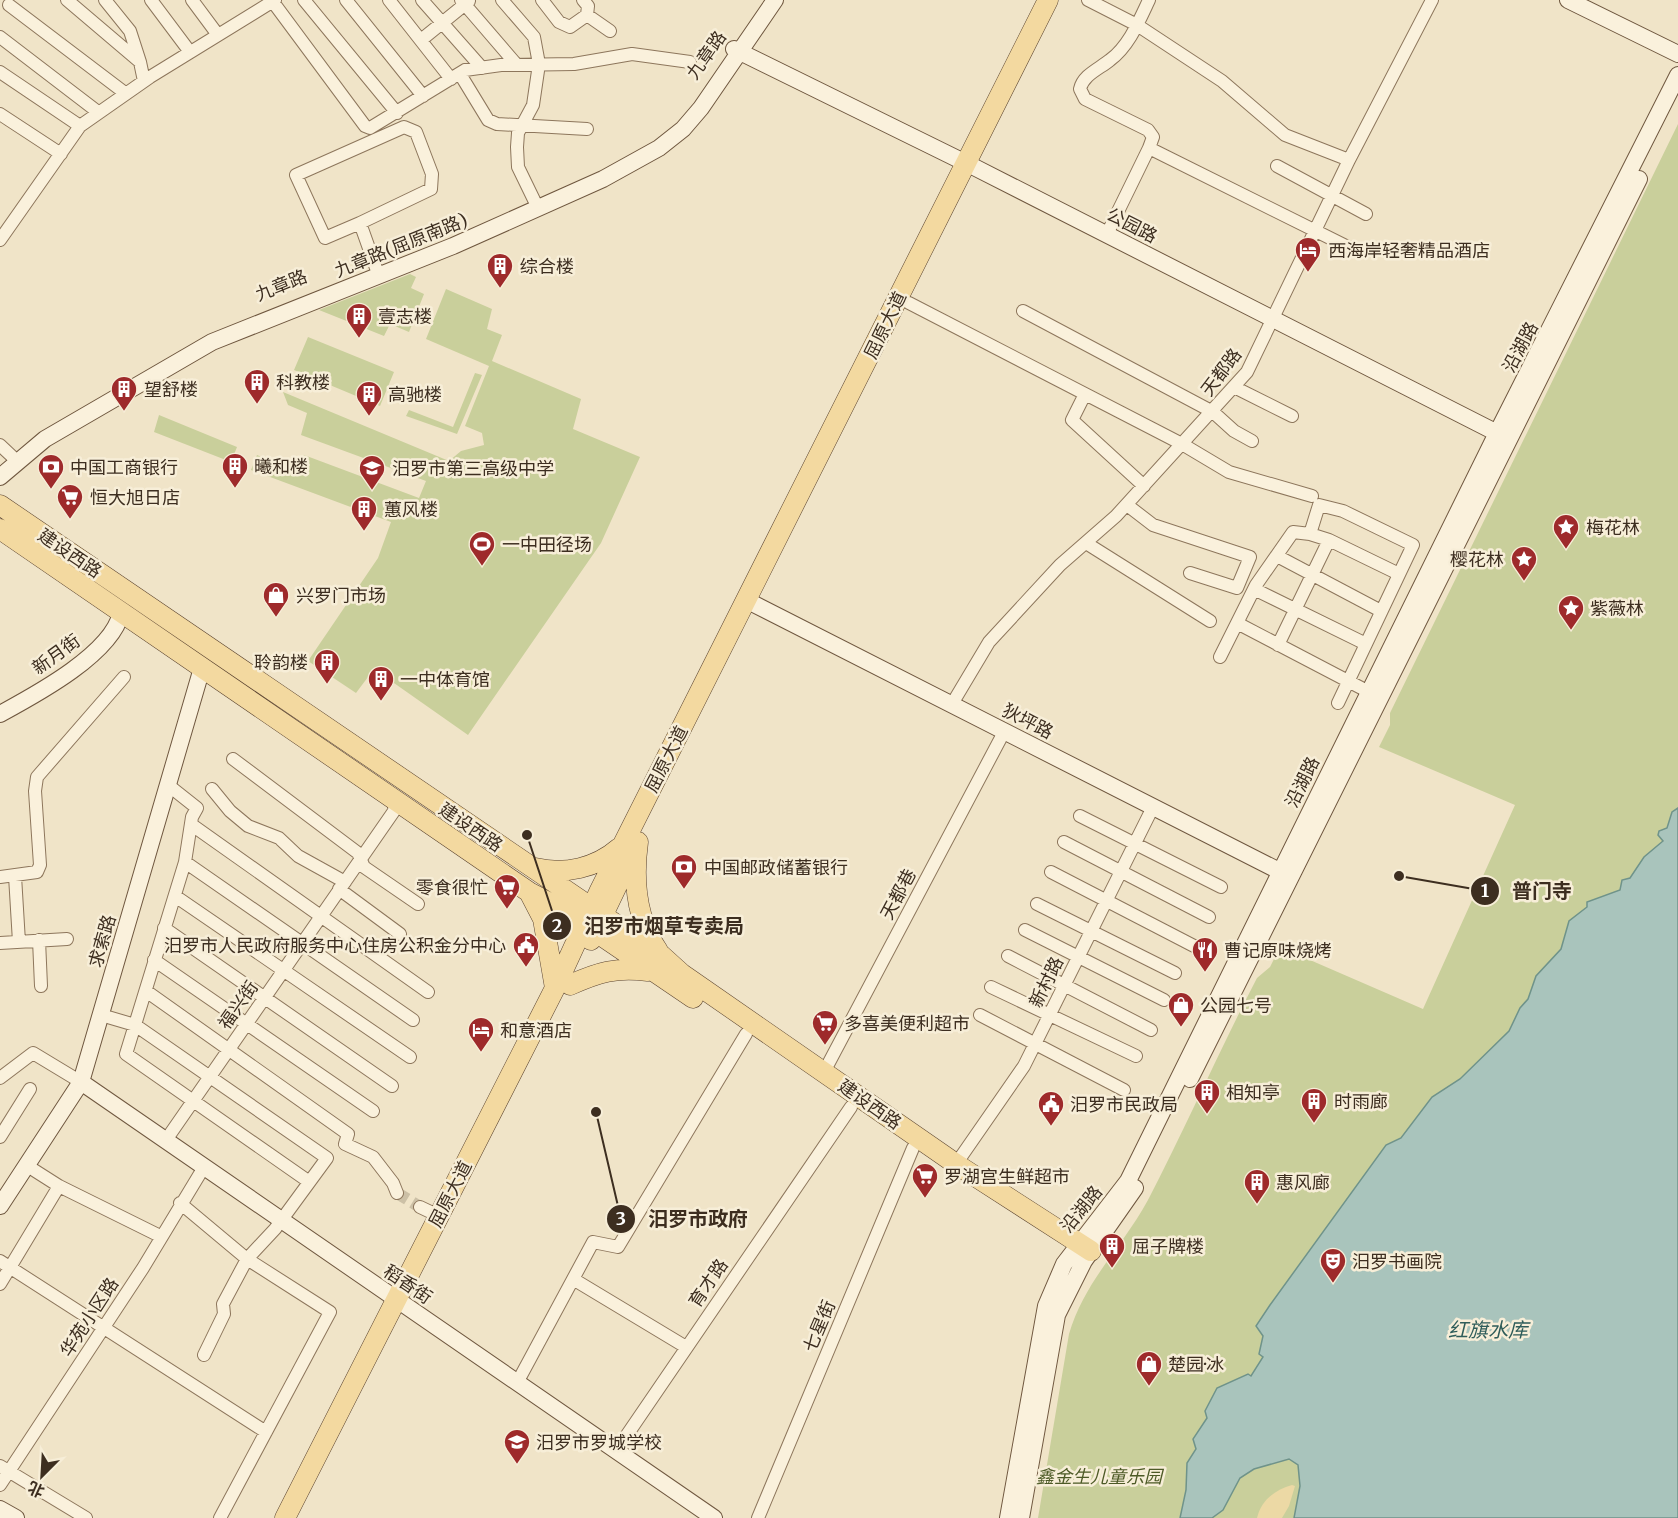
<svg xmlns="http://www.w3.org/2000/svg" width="1678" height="1518" font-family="Merriweather,'Noto Sans SC',serif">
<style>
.green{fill:#c9cf9b}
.sand{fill:#ecd9a5}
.water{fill:#a9c4bc;stroke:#6f938a;stroke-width:1.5}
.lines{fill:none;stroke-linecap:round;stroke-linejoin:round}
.street-tunnel{stroke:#ccc0a6;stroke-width:12;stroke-dasharray:12 6;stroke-linecap:butt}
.street-casing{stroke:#8d765c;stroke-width:14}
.secondary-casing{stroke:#6f573f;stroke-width:18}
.primary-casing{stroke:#5b4430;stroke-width:21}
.street{stroke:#faf1dc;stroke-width:12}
.secondary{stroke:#faf1dc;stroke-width:16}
.primary{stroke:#f3d9a0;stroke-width:20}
.labels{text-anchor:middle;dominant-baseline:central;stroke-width:5;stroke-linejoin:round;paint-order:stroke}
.street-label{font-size:18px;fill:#3d2e20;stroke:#f7eed8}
.poi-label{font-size:18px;fill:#3d2e20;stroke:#f7eed8;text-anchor:start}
.park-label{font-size:18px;font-style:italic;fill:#4d5a26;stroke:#f7eed8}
.water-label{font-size:20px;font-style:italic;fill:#2f5d5a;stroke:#f7eed8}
.leader{fill:none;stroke:#3d2e20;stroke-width:2}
.callout-dot{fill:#3d2e20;stroke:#f7eed8;stroke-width:2}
.mark-label{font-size:18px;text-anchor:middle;font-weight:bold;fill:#fff}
.callout-label{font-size:20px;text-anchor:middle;font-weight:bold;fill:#3d2e20;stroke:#f7eed8;stroke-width:5;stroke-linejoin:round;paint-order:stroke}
</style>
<rect width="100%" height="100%" fill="#f0e4c8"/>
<path class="green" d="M1678,124V1518H1038L1069,1334C1085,1280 1122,1248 1148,1200C1186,1127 1219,1051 1257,978L1270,967L1280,947L1423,1009L1515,805L1379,747L1390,725V713Z
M410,274L416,277L411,288L424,294L409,332L390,324L384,336L319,310Z
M446,289L492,309L487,329L502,335L492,361L581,399L573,429L640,457L601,543L468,735L374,669L356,693L308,661L378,558L391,522L251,470L257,455L297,472L304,455L419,498L426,481L301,435L307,413L288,405L283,392L449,461L461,451L484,445L482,433L465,426L489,366L426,339Z
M308,337L394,372L380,406L294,370Z
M475,373L482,375L457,434L406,416L409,410L453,427Z
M159,415L237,447L231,462L154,432Z"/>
<path class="sand" d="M1292,1485L1295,1486L1289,1506L1282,1518H1257C1261,1500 1275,1490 1292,1485Z"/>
<path class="water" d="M1678,808V1518H1294L1300,1486L1298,1465L1289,1459L1254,1469L1240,1478L1223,1510L1212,1518H1180L1186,1490L1187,1463L1196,1449L1193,1439L1207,1418L1205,1411L1217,1388L1248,1374L1251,1376L1263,1357L1259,1354L1263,1336L1256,1326L1270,1305L1386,1145L1401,1138L1432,1097L1460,1079L1509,1031L1520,1008L1528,999L1536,976L1561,949L1569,921L1587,907V902L1620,890L1622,880L1630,878L1644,857L1663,841L1658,835L1659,831L1667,828L1672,812Z"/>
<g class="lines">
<path class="street-tunnel" d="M397,1193L420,1207"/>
<g class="street-casing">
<path id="street" d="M67,0L140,62L144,81
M105,0L130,31L140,62
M151,0L190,52
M192,0L218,35
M304,0L397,113
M346,0L423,96
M389,0L451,79
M422,0L482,68
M461,0L516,64
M502,0L534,37L539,64L533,105L518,133L517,147L518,167L535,202
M542,0L559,22L570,27L587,15L610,31
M583,0L588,6L587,15
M1088,0L1137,25L1222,81L1285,135L1349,160
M273,2L365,126L370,128L465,70L501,65L574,64L632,54L690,62
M9,5L125,93
M0,37L98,112
M421,40L469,1
M0,72L80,126
M460,74L488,120L497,124L587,129
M0,114L61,154
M1149,148L1153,137L1148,130L1085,99L1080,89C1083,75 1099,69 1110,60C1129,46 1139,21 1149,0
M1277,166L1366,214
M360,223L431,189L432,174L416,132L404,127L296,175L325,238L360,223L376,268
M1107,234L1149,148L1354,250
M0,240L80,126L150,77L275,0
M909,303L1182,444L1229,472L1312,496
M1023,311L1213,412L1234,431L1252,441
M1234,387L1292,416
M1085,394L1072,420L1144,486
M0,445L18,462
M1127,505L1153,525L1250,557L1237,588L1190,573
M1310,534L1329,540L1399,574
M1086,543L1210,621
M1277,556L1381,611
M1254,589L1366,644
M1237,623L1369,692
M1278,645L1329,540
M1220,657L1256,585L1293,532L1310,534L1319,505L1343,511L1413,545L1338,703
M952,704L989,642L1060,565L1116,516L1247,372L1349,160L1432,0
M233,759L358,853L364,867L418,904
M168,785L197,808L192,817L185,862L126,1054L308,1181
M212,789L230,811L248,826L279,838L298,856L345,882
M1080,816L1221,887
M192,825L428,992
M1064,842L1209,917
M185,862L413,1020
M1051,872L1194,946
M15,876L19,942
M0,877L37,872L40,865L35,791L37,777L124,677
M339,889L400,934
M175,896L410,1057
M1037,904L1175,973
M164,928L392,1086
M1025,930L1164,1000
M39,940L41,986
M0,943L67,939
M1008,956L1151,1030
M154,960L373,1111
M991,987L1136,1056
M146,991L348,1134L345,1144L373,1157L393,1183L397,1193
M101,1015L135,1025L327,1158L275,1229L247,1259L223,1304L224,1314L204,1355
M980,1015L1124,1090
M824,1072L1004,732
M0,1078L33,1053L81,1082
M0,1137L30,1089
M166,1140L394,811L395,799
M956,1164L1024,1066L1153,807
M26,1165L59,1186L160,1236
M180,1203L247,1259L330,1312L220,1518
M420,1207L439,1216
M0,1261L266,1432
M573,1279L686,1347
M0,1284L59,1186
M517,1383L593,1242L618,1247L746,1034
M616,1451L851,1107
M0,1466L86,1518
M0,1485L143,1268L204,1167
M758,1518L913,1148"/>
</g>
<g class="secondary-casing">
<path id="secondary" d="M1568,0L1678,54
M734,49L976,168L1505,437
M0,477L45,439L212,342L453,246L603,179L659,148L683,129L701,108L775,0
M746,600L1289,876
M0,714C35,695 112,654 121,613
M1190,1079L1639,179
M81,1082L714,1518
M0,1206L81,1082L202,668
M0,1509L16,1518
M1008,1518L1046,1306L1064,1264L1128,1181L1497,433L1678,75
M1021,1518L1057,1315L1084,1261L1135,1188"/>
</g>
<g class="primary-casing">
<path id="primary" d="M0,505L661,955L682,974L956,1164L1091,1251
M0,529L529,892L565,911L693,998
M638,842C633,879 636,919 658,951
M535,868C565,875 596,868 619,848
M529,892L543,919L555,988
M591,940L625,869
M570,985C599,972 616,967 648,971
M285,1518L555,988L600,890L1048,0"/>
</g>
<use href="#street" class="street"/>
<use href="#secondary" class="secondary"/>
<use href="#primary" class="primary"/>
</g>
<defs>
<g id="hotel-pin" transform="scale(1.35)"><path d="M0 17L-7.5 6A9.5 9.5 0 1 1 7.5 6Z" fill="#9e2a2b" stroke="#f7eed8"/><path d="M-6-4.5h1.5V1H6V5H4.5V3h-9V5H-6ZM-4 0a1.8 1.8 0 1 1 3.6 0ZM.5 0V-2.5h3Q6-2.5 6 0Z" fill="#fff"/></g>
<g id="building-pin" transform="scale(1.35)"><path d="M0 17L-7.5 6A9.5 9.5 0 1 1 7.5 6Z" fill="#9e2a2b" stroke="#f7eed8"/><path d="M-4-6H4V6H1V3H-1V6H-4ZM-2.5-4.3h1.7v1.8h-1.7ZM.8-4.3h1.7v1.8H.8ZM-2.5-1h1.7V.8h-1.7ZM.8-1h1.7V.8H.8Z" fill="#fff"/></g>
<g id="bank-pin" transform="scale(1.35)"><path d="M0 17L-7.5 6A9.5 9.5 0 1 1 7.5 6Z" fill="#9e2a2b" stroke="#f7eed8"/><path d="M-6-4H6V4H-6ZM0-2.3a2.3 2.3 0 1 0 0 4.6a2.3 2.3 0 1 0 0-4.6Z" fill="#fff"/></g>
<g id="school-pin" transform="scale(1.35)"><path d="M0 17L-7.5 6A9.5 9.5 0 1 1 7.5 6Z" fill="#9e2a2b" stroke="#f7eed8"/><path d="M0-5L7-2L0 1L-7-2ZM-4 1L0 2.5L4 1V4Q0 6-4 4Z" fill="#fff"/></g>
<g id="supermarket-pin" transform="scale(1.35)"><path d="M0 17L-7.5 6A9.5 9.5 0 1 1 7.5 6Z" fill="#9e2a2b" stroke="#f7eed8"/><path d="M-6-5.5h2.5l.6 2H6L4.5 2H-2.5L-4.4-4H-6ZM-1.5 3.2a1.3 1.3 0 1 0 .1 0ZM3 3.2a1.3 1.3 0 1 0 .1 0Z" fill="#fff"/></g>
<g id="sight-pin" transform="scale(1.35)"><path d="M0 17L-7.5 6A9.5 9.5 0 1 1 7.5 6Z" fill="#9e2a2b" stroke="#f7eed8"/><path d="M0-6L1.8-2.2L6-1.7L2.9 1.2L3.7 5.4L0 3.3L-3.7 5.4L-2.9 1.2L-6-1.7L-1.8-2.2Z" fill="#fff"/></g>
<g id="stadium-pin" transform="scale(1.35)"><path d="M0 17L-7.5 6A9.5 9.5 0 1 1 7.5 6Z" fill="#9e2a2b" stroke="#f7eed8"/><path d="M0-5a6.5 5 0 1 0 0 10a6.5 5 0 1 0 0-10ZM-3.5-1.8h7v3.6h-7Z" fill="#fff"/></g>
<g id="shop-pin" transform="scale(1.35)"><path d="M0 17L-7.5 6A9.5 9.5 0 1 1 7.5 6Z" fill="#9e2a2b" stroke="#f7eed8"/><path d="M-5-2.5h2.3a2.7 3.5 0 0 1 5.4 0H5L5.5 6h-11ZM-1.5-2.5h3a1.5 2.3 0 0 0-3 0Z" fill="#fff"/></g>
<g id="civic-pin" transform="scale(1.35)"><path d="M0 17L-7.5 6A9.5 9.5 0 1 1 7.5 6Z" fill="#9e2a2b" stroke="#f7eed8"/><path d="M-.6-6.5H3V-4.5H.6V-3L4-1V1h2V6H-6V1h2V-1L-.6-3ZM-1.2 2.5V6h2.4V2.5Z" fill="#fff"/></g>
<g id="restaurant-pin" transform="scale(1.35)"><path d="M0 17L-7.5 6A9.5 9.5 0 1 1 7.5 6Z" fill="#9e2a2b" stroke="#f7eed8"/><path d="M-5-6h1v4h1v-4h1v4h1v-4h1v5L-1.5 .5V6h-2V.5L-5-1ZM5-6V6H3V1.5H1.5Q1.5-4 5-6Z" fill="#fff"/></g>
<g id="theatre-pin" transform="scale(1.35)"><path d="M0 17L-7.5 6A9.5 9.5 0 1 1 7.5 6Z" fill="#9e2a2b" stroke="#f7eed8"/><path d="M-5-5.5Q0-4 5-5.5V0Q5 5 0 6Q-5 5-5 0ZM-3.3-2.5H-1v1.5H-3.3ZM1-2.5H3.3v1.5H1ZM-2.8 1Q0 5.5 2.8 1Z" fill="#fff"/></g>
</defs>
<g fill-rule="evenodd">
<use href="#hotel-pin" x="1308" y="250"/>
<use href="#building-pin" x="500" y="266"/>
<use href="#building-pin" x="359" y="316"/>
<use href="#building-pin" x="257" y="382"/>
<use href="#building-pin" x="124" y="389"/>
<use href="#building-pin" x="369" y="394"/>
<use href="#building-pin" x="235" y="466"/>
<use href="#bank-pin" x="51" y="467"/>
<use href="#school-pin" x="372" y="468"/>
<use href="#supermarket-pin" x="70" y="497"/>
<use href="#building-pin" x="364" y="509"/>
<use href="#sight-pin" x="1566" y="527"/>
<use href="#stadium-pin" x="482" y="544"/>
<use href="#sight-pin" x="1524" y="559"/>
<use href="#shop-pin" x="276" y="595"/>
<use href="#sight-pin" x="1571" y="608"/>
<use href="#building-pin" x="327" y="662"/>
<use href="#building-pin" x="381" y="679"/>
<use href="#bank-pin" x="684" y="867"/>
<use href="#supermarket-pin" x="507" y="887"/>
<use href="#civic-pin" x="526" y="945"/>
<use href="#restaurant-pin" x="1205" y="950"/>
<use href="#shop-pin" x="1181" y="1005"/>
<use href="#supermarket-pin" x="825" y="1023"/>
<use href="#hotel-pin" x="481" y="1030"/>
<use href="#building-pin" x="1207" y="1092"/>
<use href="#building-pin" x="1314" y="1101"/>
<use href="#civic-pin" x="1051" y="1104"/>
<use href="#supermarket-pin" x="925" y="1176"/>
<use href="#building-pin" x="1257" y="1182"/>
<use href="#building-pin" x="1112" y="1246"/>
<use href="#theatre-pin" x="1333" y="1261"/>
<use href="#shop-pin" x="1149" y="1364"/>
<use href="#school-pin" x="517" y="1442"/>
</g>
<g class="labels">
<g class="street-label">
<text transform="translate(706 55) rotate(-55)">九章路</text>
<text transform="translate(1132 225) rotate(27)">公园路</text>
<text transform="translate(401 245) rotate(-22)">九章路(屈原南路)</text>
<text transform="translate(281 285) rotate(-22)">九章路</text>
<text transform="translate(885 325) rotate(-64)">屈原大道</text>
<text transform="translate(1520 347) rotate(-62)">沿湖路</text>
<text transform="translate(1221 372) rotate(-53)">天都路</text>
<text transform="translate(70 553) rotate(34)">建设西路</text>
<text transform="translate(56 654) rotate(-36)">新月街</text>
<text transform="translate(1028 721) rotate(27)">狄坪路</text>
<text transform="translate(666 759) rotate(-63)">屈原大道</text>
<text transform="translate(1302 782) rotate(-64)">沿湖路</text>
<text transform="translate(471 827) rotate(34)">建设西路</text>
<text transform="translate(898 894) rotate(-62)">天都巷</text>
<text transform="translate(102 941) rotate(-74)">求索路</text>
<text transform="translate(1046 982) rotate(-64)">新村路</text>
<text transform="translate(238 1005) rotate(-55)">福兴街</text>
<text transform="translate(870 1104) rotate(35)">建设西路</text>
<text transform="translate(450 1194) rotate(-63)">屈原大道</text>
<text transform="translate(1081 1209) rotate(-51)">沿湖路</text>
<text transform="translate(708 1283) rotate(-56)">育才路</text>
<text transform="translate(408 1284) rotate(34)">稻香街</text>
<text transform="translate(89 1317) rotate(-57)">华苑小区路</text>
<text transform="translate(819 1326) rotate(-67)">七星街</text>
</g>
<g class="poi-label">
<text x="1328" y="250">西海岸轻奢精品酒店</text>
<text x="520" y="266">综合楼</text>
<text x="378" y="316">壹志楼</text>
<text x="276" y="382">科教楼</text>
<text x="144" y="389">望舒楼</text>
<text x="388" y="394">高驰楼</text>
<text x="254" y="466">曦和楼</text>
<text x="70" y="467">中国工商银行</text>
<text x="392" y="468">汨罗市第三高级中学</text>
<text x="90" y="497">恒大旭日店</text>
<text x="384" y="509">蕙风楼</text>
<text x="1586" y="527">梅花林</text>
<text x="502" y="544">一中田径场</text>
<text x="1504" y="559" text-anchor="end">樱花林</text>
<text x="296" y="595">兴罗门市场</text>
<text x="1590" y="608">紫薇林</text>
<text x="308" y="662" text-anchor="end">聆韵楼</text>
<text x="400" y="679">一中体育馆</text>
<text x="704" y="867">中国邮政储蓄银行</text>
<text x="488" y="887" text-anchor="end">零食很忙</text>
<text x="506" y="945" text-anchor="end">汨罗市人民政府服务中心住房公积金分中心</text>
<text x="1224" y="950">曹记原味烧烤</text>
<text x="1200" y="1005">公园七号</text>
<text x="844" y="1023">多喜美便利超市</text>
<text x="500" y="1030">和意酒店</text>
<text x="1226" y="1092">相知亭</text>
<text x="1334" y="1101">时雨廊</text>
<text x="1070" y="1104">汨罗市民政局</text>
<text x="944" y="1176">罗湖宫生鲜超市</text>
<text x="1276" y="1182">惠风廊</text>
<text x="1132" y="1246">屈子牌楼</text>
<text x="1352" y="1261">汨罗书画院</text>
<text x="1168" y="1364">楚园·冰</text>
<text x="536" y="1442">汨罗市罗城学校</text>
</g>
<g class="park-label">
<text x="1099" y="1476">鑫金生儿童乐园</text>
</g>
<g class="water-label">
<text x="1488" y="1329">红旗水库</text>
</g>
</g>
<path class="leader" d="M1399 876L1485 891M527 835L557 926M596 1112L621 1219"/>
<g class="callout-dot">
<circle cx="1399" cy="876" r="6"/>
<circle cx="527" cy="835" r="6"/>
<circle cx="596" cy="1112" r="6"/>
<circle cx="1485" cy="891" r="15"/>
<circle cx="557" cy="926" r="15"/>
<circle cx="621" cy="1219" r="15"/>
</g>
<g class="mark-label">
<text x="1485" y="897">1</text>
<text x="557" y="932">2</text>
<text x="621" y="1225">3</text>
</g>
<g class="callout-label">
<text x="1542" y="898">普门寺</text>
<text x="664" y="933">汨罗市烟草专卖局</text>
<text x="698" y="1226">汨罗市政府</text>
</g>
<g transform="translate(42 1476) rotate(204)" stroke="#f7eed8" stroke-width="4.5" paint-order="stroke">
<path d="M0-4.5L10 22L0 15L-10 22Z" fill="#3d2e20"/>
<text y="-9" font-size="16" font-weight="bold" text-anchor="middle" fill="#3d2e20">北</text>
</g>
</svg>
